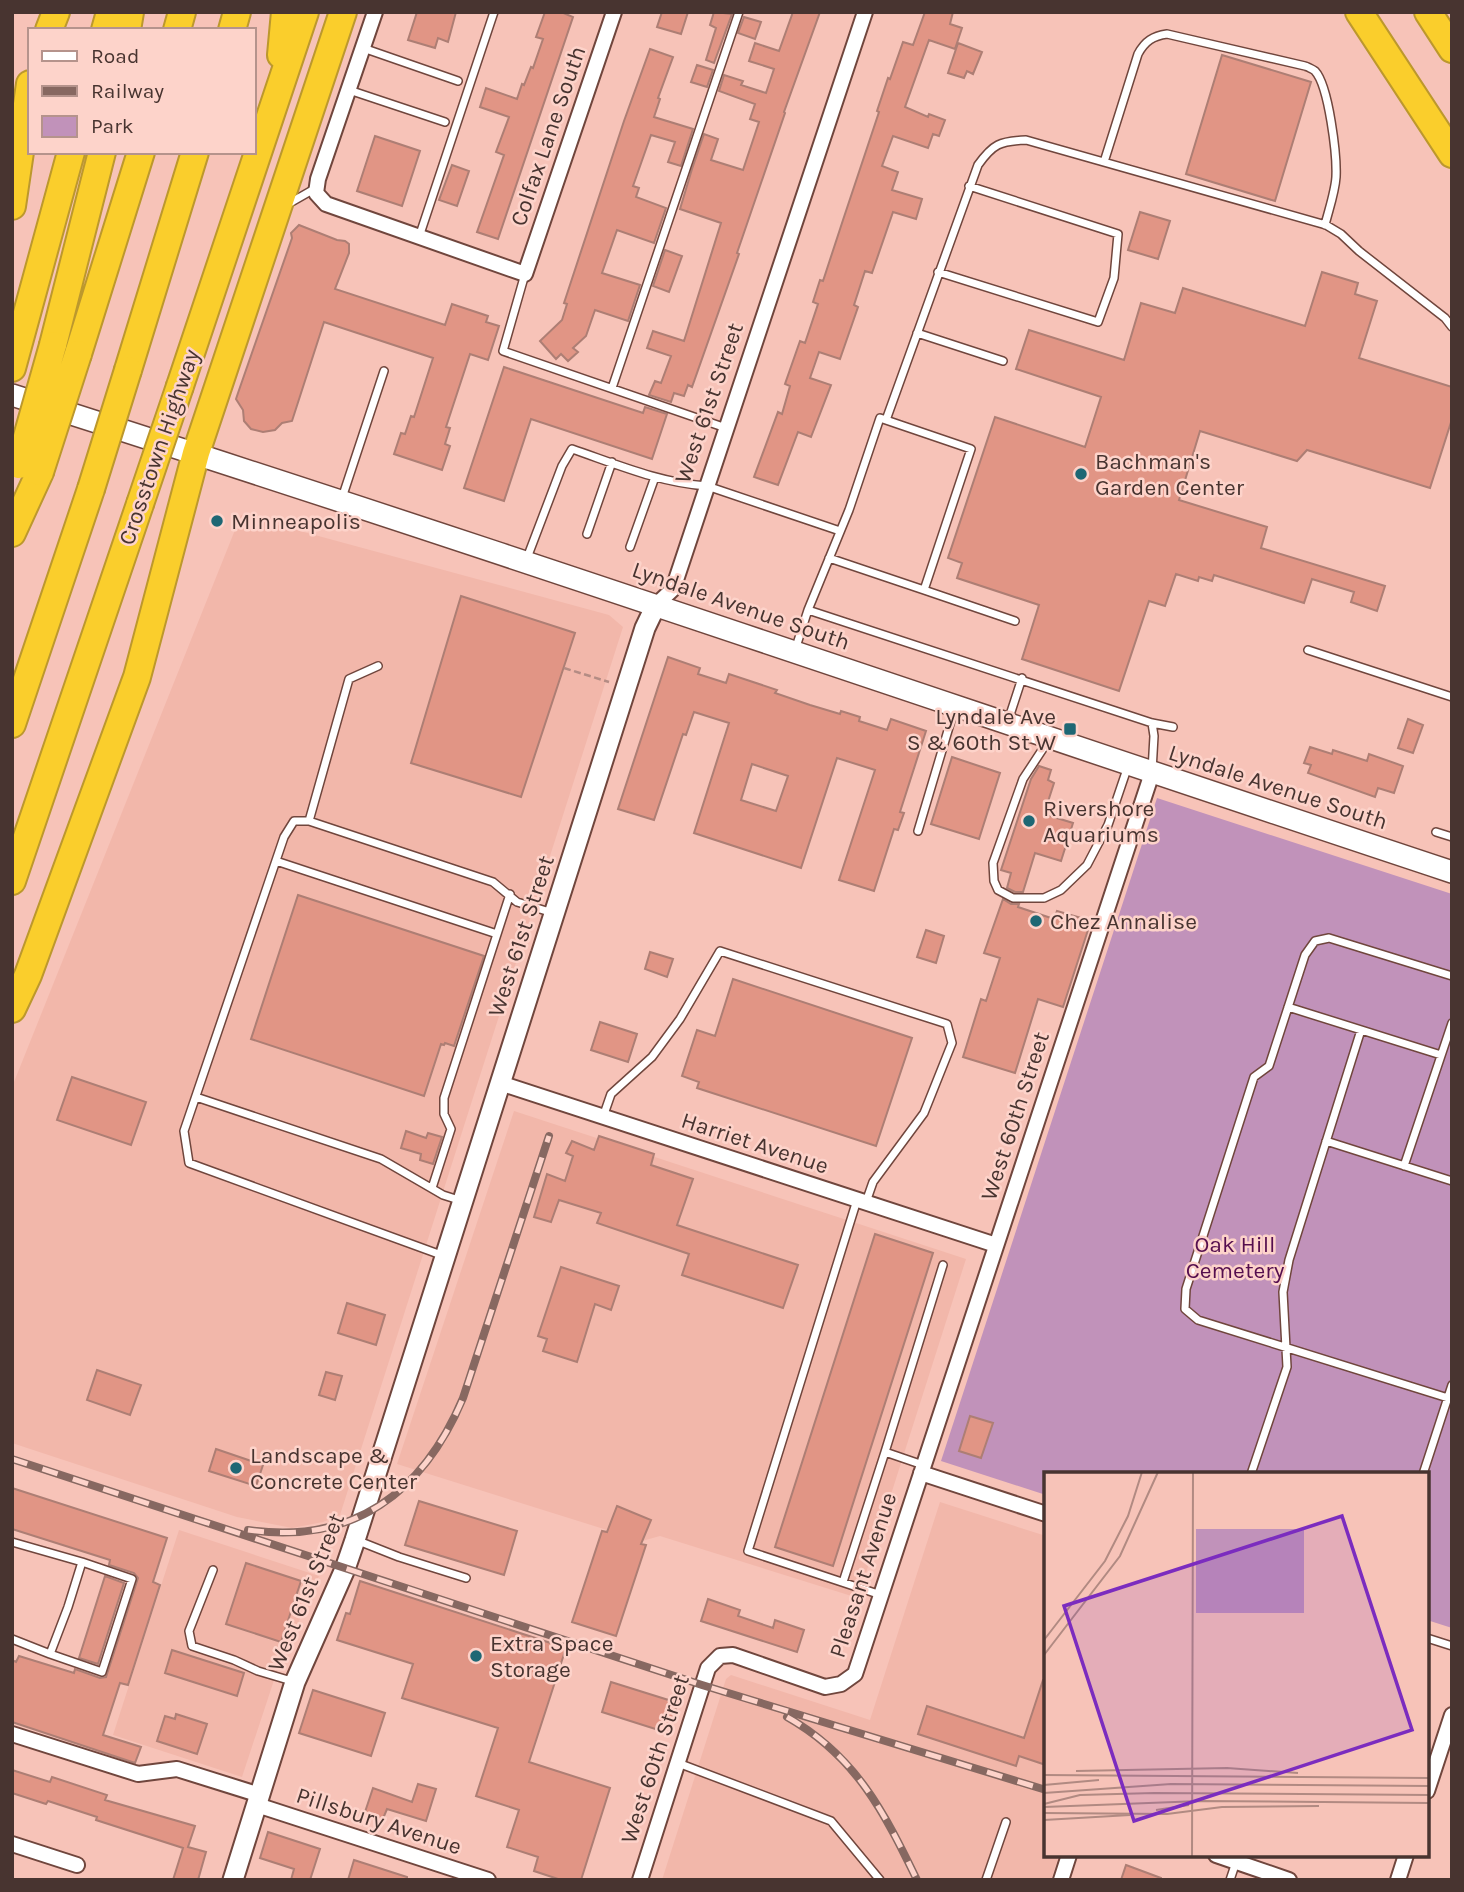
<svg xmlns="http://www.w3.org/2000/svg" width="1464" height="1892" font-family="Karla,sans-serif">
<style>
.built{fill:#f2b7aa}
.green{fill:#c192ba}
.building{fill:#e19585;stroke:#ad7e74;stroke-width:2;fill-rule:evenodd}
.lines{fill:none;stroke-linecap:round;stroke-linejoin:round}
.service-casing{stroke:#70463d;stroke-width:10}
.minor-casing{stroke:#70463d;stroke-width:18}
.tertiary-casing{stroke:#70463d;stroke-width:23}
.secondary-casing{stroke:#70463d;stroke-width:24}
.motorway-casing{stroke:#bc982d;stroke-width:30}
.path{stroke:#b48c84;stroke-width:2.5;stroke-dasharray:7 3.5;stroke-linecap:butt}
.service{stroke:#fff;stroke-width:7}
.minor{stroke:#fff;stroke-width:14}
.tertiary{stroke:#fff;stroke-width:19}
.secondary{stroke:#fff;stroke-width:21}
.motorway{stroke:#face2c;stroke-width:26}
.rail-casing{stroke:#876861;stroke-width:8}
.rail{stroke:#fdd3ca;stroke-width:5;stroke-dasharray:16;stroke-linecap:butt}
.motorway-bridge-casing{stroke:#bc982d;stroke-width:30;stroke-linecap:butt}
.motorway-bridge{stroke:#face2c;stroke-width:26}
.poi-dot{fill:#1e6774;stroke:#fdd3ca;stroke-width:2.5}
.labels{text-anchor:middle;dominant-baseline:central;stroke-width:5;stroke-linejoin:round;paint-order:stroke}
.street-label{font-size:23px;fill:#483430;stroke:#fdd3ca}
.poi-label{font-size:23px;fill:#483430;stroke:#fdd3ca;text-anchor:start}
.park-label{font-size:23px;fill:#550e4e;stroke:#fdd3ca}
.inset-road{fill:none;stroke:#b18a82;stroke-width:2}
.view{fill:#7b2cbf;fill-opacity:0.15;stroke:#7b2cbf;stroke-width:3.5}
.inset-edge{fill:none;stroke:#483430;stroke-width:3.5}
</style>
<rect width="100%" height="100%" fill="#f7c3b8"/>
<path class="built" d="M241,515L609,615L623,627L340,1515L323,1522L292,1528L237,1517L12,1443V1087Z
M514,1111L966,1259L858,1598L660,1536L642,1541L397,1464Z
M940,1502L1046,1536V1855H1059L1051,1880H662L726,1679L731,1675L870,1720Z
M179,1530L319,1576L278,1668L242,1777L113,1735Z"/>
<path class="green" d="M1157,798L1452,894V1628L1427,1620V1474H1046V1495L941,1461Z"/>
<path class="building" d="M417,12H456L448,42L438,38L435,48L408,40Z
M545,12H561L573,17L498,239L477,232L504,155L496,152L509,117L480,107L486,88L517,99L522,84L524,85L531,67L533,68L543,39L536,37Z
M662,12H688L681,34L657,27Z
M714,12L732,14L714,63L706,60L716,28L710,25Z
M793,12H820L784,112L785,113L737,253L739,254L692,387L688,385L684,396L674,393L671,402L649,395L655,381L661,383L671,356L647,348L653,331L684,341L721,223L680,209L692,169L704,134L718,139L711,160L743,170L759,122L750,119L755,104L719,91L724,75L743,81L741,85L766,93L774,69L749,61L755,43L779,51Z
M925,12H953L950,24L962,28L955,49L929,40L905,107L928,117L929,114L945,120L939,136L933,134L928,148L893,136L882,166L898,172L892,190L922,199L916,219L893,212L872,273L865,271L854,305L858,307L840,359L819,352L810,378L831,385L811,437L798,432L778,485L754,477L778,412L782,414L790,386L785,384L800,341L805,343L818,304L813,302L820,280L823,281L843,220L879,112L877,111L888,78L890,79L903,42L913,45Z
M744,17L761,22L755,39L738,33Z
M958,43L982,52L973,74L967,71L964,78L948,73Z
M650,49L673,57L658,98L660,99L654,117L693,129L681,166L668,162L675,142L651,135L633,186L639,188L636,197L666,208L654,243L617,230L602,273L640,285L628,321L595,310L586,336L573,348L578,352L568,361L561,354L556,359L540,341L562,320L567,304L564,303L624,121Z
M1222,55L1311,82L1275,201L1186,174Z
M697,65L713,70L707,87L691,82Z
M375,136L420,151L402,206L357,191Z
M452,165L469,171L457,206L439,200Z
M1140,212L1170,221L1158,259L1128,250Z
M299,225L337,240L345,241L349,244V253L335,289L445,325L452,304L488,316L486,322L499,326L488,360L470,354L446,427L450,428L445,444L450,446L442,470L394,454L401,433L405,434L411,416L414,417L433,358L324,322L292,421L282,423L275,430L263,432L251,429L244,421L243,410L236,399L238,393L292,238L291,233Z
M665,250L682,256L669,292L653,286Z
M1322,272L1358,283L1355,294L1377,301L1359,358L1452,387V419L1430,488L1307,450L1297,461L1200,431L1179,500L1267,527L1261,548L1385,586L1377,611L1351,602L1354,592L1312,579L1304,603L1214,575L1212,581L1199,577L1198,581L1176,574L1165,606L1149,601L1119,691L1022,659L1039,605L957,578L962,563L948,558L995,417L1085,447L1101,397L1016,369L1029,330L1124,360L1141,303L1175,313L1183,288L1305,326Z
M504,367L643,413L645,407L667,414L652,459L531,419L504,501L464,488Z
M461,596L575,633L521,797L411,763Z
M668,657L700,668L698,674L726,683L729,674L777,690L775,693L810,705L840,714L841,711L860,717L859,721L887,730L891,719L926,731L900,812L904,813L898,830L894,829L874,891L839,880L875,770L837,758L801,868L694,833L729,723L694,712L686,735L683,734L654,820L618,809ZM752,764L788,776L776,811L741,800Z
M1408,719L1423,725L1413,753L1398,748Z
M1310,747L1332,754L1333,750L1367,761L1369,754L1403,766L1394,793L1378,788L1375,797L1308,773L1311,765L1304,763Z
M952,757L1000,773L979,839L931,824Z
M1039,766L1051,770L1048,780L1054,783L1044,814L1073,823L1061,861L1035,853L1023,892H1015L1007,888L1011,873L1001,870L1031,779Z
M298,895L484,956L454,1046L445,1043L444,1045L441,1044L424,1096L251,1039Z
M1003,899L1011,904H1019L1018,907L1054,919L1057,911L1081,918L1078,927L1088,930L1063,1007L1038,999L1015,1073L963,1057L981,999L986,1001L1000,958L984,953Z
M926,930L944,936L936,963L917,957Z
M650,952L673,959L667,977L645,969Z
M733,979L912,1038L876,1146L697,1088L699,1082L682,1076L697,1030L715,1036Z
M600,1022L637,1034L628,1062L591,1050Z
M72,1077L146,1102L131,1145L57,1120Z
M406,1131L426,1138L428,1133L442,1137L433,1164L420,1160L421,1154L401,1148Z
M599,1136L654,1154L651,1165L693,1179L677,1225L798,1265L783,1308L682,1275L689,1254L597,1223L601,1213L559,1200L551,1222L534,1217L547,1174L565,1181L573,1156L566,1153L572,1141L594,1150Z
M875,1234L933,1253L833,1566L775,1547Z
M561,1267L619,1286L611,1310L595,1304L577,1362L543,1351L547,1339L538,1336Z
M347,1303L385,1315L376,1345L338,1333Z
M97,1370L141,1385L130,1415L87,1400Z
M326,1372L342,1376L335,1400L319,1395Z
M970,1416L993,1423L981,1458L959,1451Z
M216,1449L263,1465L256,1486L209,1471Z
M12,1488L167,1538L153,1582L160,1585L128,1685L120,1683L103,1735L141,1747L135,1763L12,1722V1660L16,1662L19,1656L74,1673L75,1669L100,1678L106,1677L138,1578L134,1573L109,1565L110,1560L12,1529Z
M419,1501L517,1531L504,1575L405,1545Z
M617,1506L651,1520L641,1544L646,1545L616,1636L572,1622L602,1531L607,1532Z
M246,1563L301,1581L281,1642L226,1624Z
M105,1576L124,1583L98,1664L79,1658Z
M360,1581L566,1648L529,1762L610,1788L581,1880H561L534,1871L538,1857L507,1847L519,1810L476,1796L498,1728L402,1698L413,1664L337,1640L346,1613L350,1614Z
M708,1599L740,1610L738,1616L773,1628L775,1620L804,1630L797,1652L701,1621Z
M172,1650L244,1673L237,1696L165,1673Z
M1043,1680H1046V1765L1019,1756L1016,1766L918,1734L927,1706L1024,1738Z
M611,1682L678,1703L668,1733L602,1712Z
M313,1690L385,1713L371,1756L299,1733Z
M176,1714L207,1724L197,1754L157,1741L165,1716L175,1719Z
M12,1770L50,1782L52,1777L107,1795L105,1800L195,1826L188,1847L206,1852L198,1880H173L183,1848L96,1820L97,1817L48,1801L46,1804L12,1793Z
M418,1784L436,1789L426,1821L387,1809L382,1821L364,1815L373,1788L412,1802Z
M268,1832L320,1849L310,1880H291L294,1869L260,1858Z
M354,1860L407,1877V1880H348Z
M1126,1865L1161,1878V1880H1121Z"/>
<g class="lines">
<g class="service-casing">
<path id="service" d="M363,48L458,81
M349,90L445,122
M1104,162L1138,54C1145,41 1153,36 1167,34L1305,66C1306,66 1314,70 1315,71C1329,86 1337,156 1336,177C1335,192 1329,209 1325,225
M288,204L316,188
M419,237L494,12
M938,272L1098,322L1114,278L1118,234L969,186
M525,274L503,351L726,428
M917,333L1003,361
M612,388L739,12
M886,420L978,165C993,144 1000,141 1026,140L1326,225L1341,234L1359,251L1445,318L1452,327
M341,501L384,371
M587,534L612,462
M630,547L655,477
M527,558L562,466L572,449C616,464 660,483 707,486L840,531
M829,558L924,590
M808,610L1152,723L1173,727
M795,650L808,610L849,510L880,418L971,449L924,590L1015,621
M1308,650L1452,697
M1008,721L1022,678
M1152,723L1154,736L1152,771
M1048,741L1023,779L993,863L994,881L998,890L1013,898H1044L1061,890L1087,865L1108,825L1128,766
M309,821L349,679L378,666
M918,831L955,707
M1436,832L1452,837
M276,861L497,934
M1288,1007L1441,1055
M196,1097L381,1159L443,1195L462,1201
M603,1117L611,1094L652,1057L680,1019L720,951L947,1024L952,1043L924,1113L873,1182L866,1202
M1326,1141L1452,1181
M1404,1166L1452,1023
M432,1188L451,1129L444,1114V1098L510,894
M857,1200L748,1551L881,1595
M444,1256L189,1163L184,1131L284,837L294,821H309L493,882L517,902L553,913
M1448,1398L1198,1320L1185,1309L1186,1289L1254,1077L1269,1066L1305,955L1315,941L1329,938L1452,976
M885,1452L943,1265
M1251,1474L1287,1367L1283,1292L1289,1260L1361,1030
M1423,1474L1452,1385
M356,1540L399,1557L466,1578
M12,1542L82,1562L68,1607L50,1654L12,1639
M213,1570L189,1631L192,1646L234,1660L258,1671L295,1682
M843,1582L885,1452L923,1465
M1427,1638L1452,1646
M50,1654L102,1672L132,1579L82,1562
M678,1763L831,1821L880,1880
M986,1880L1006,1822
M1230,1880L1236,1862"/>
</g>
<g class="minor-casing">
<path id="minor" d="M375,12L318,179L316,193L326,204L525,274L614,12
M656,605L673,589L865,12
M500,1083L996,1245
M921,1473L1046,1514
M12,1734L138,1774L177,1769L260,1795
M1427,1791L1452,1715
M257,1805L488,1880
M12,1844L77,1865
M1216,1855L1289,1880
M640,1880L708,1668L720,1656L733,1655L825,1687L841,1684L855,1674L1152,773
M1061,1880L1069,1855
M1398,1880L1406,1855"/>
</g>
<g class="tertiary-casing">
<path id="tertiary" d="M233,1880L295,1682L345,1569L355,1540L645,628L656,605"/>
</g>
<g class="secondary-casing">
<path id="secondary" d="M12,395C494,548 972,713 1452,872"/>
</g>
<g class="motorway-casing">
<path id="motorway" d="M1359,12L1452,154
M1428,12L1452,49
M49,30L56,12
M105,30L110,12
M127,30L130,12
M177,30L182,12
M232,30L237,12
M281,55L285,12
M12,206L30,84
M53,345L102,152
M78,354L141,152
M12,368L71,152
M128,370L195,152
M180,386L305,12
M12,533L40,472
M12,724L91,489
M12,881L140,504
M12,1009L28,975L137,677L196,453L343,12"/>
</g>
<path class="path" d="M564,668L609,682"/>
<use href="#service" class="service"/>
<use href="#minor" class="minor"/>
<use href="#tertiary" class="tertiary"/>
<use href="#secondary" class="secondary"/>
<use href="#motorway" class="motorway"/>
<g class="rail-casing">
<path id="rail" d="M12,1459L702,1685L1046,1790
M248,1530C353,1545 423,1493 463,1398L549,1136
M787,1717C856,1756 884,1812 917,1880"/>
</g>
<use href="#rail" class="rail"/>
<g class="motorway-bridge-casing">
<path id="motorway-bridge" d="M19,465L53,345
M40,472L78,354
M91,489L128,370
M140,504L180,386"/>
</g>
<use href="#motorway-bridge" class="motorway-bridge"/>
</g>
<g class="poi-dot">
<circle cx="1081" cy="474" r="7"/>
<circle cx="217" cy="521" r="7"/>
<rect x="1063" y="722" width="14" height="14" rx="3.5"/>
<circle cx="1029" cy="821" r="7"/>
<circle cx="1036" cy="921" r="7"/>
<circle cx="236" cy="1468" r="7"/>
<circle cx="476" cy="1656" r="7"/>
</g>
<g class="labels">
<g class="street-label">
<text transform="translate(548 136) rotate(-71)">Colfax Lane South</text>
<text transform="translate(709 403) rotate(-71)">West 61st Street</text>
<text transform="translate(159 447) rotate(-71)">Crosstown Highway</text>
<text transform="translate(741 606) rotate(19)">Lyndale Avenue South</text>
<text transform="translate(1278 787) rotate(18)">Lyndale Avenue South</text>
<text transform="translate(521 936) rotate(-72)">West 61st Street</text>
<text transform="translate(1015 1116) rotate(-72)">West 60th Street</text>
<text transform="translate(755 1143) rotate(18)">Harriet Avenue</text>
<text transform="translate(863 1575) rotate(-72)">Pleasant Avenue</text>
<text transform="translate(306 1592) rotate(-68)">West 61st Street</text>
<text transform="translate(655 1759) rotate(-72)">West 60th Street</text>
<text transform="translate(379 1821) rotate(18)">Pillsbury Avenue</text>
</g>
<g class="poi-label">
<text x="1095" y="461">Bachman's<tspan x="1095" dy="26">Garden Center</tspan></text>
<text x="231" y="521">Minneapolis</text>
<text x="1056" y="716" text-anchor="end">Lyndale Ave<tspan x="1056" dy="26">S &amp; 60th St W</tspan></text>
<text x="1043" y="808">Rivershore<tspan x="1043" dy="26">Aquariums</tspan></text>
<text x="1050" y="921">Chez Annalise</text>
<text x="250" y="1455">Landscape &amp;<tspan x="250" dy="26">Concrete Center</tspan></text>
<text x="490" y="1643">Extra Space<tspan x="490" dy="26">Storage</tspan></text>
</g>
<g class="park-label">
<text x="1235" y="1244">Oak Hill<tspan x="1235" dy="26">Cemetery</tspan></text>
</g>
</g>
<g transform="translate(1044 1472)">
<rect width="385" height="385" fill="#f7c3b8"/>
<path d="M152,57H260V141H152Z" fill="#c192ba"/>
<path class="inset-road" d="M0,168L61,89L84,44L98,0M0,183L76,84L114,0M32,299L183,296L254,301M0,303L385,306M0,313L55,308M0,321L127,312L385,314M0,332L36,323L110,321L385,323M0,335L157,329L385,331M112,338L145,333M0,341L123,342L178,335L275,334M0,348L86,343M148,385L149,0"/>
<path class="view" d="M298,44L368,258L90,349L20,134Z"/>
<rect width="385" height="385" class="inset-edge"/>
</g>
<rect width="1464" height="1892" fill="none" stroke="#483430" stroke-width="28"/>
<rect x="28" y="28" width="228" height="126" fill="#fdd3ca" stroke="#b5938c" stroke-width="2"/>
<rect x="42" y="51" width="35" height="10" fill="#ffffff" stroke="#b5938c" stroke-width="2"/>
<text x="91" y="63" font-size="21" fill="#483430">Road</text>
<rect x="42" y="86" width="35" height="10" fill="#876861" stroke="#b5938c" stroke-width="2"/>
<text x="91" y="98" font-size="21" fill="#483430">Railway</text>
<rect x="42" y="116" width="35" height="21" fill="#c192ba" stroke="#b5938c" stroke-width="2"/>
<text x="91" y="133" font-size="21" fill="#483430">Park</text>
</svg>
